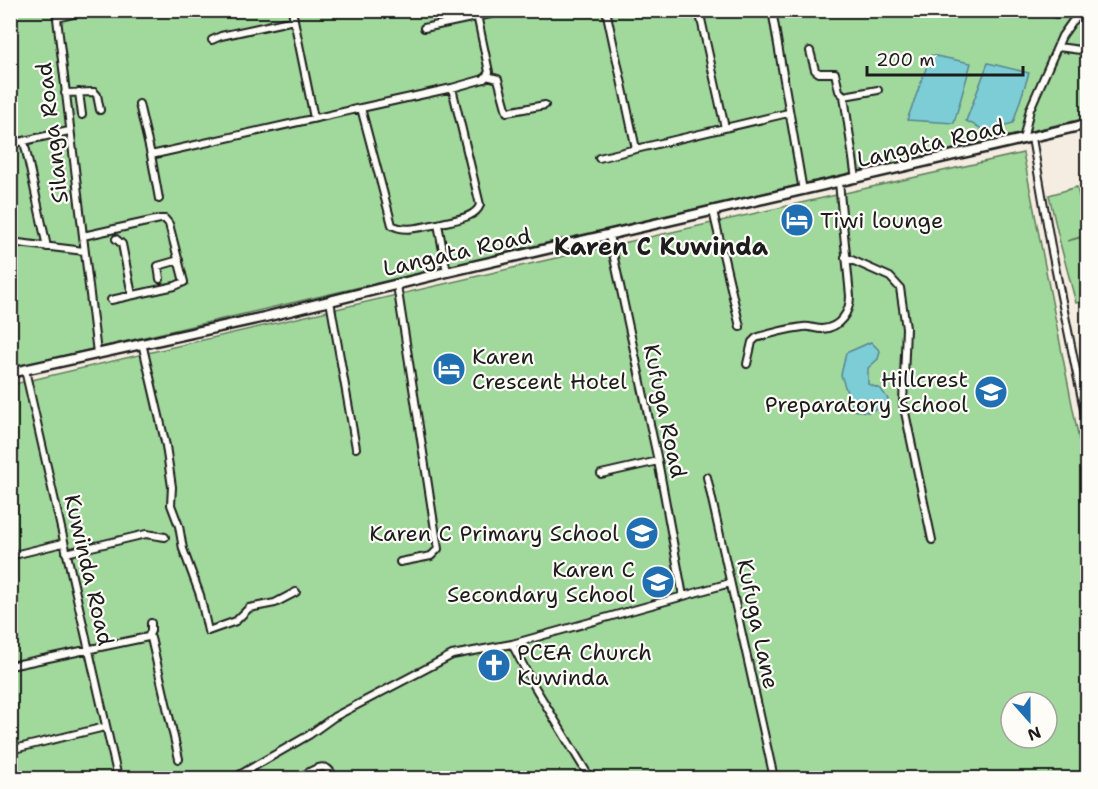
<svg xmlns="http://www.w3.org/2000/svg" width="1098" height="789" font-family="'Shantell Sans',sans-serif">
<style>
.green{fill:#a1d99d;stroke:#5e7a5c;stroke-width:1.5;fill-rule:evenodd}
.water{fill:#7dcdd7;stroke:#56868c;stroke-width:1.5}
.lines{fill:none;stroke-linecap:round;stroke-linejoin:round}
.minor-casing{stroke:#1c1c1c;stroke-width:10}
.secondary-casing{stroke:#1c1c1c;stroke-width:13}
.minor{stroke:#fdfcf7;stroke-width:6}
.secondary{stroke:#fdfcf7;stroke-width:8}
.labels{text-anchor:middle;dominant-baseline:central;stroke-width:4.5;stroke-linejoin:round;paint-order:stroke}
.street-label{font-size:22px;fill:#1c1c1c;stroke:#fdfcf7}
.poi-label{font-size:22px;fill:#1c1c1c;stroke:#fdfcf7;text-anchor:start}
.neighbourhood-label{font-size:24px;font-weight:bold;fill:#1c1c1c;stroke:#fdfcf7}
</style>
<rect width="100%" height="100%" fill="#f5ede1"/>
<filter id="ink" filterUnits="userSpaceOnUse"><feTurbulence type="fractalNoise" baseFrequency=".0167" numOctaves="2"/><feDisplacementMap in="SourceGraphic" scale="12" xChannelSelector="R" yChannelSelector="G"/><feConvolveMatrix kernelMatrix="1 2 1 2 8 2 1 2 1" color-interpolation-filters="sRGB"/></filter>
<g filter="url(#ink)">
<path class="green" d="M10,11H1087V118L11,368Z
M1023,153L1087,481V778H11L10,385L534,263ZM1011,702H1047V738H1011Z
M1077,187L1087,235L1067,241L1087,236L1088,300L1076,303L1060,243L1049,195Z"/>
<path class="water" d="M931,55L971,63L954,123L907,120Z
M988,63L1029,73L1013,123L986,131L966,121Z
M871,342L880,351L878,359L868,368V384L881,389L888,399L885,407L868,412L853,410L841,375L846,353Z"/>
<g class="lines">
<g class="minor-casing">
<path id="minor" d="M56,10L97,353
M292,10L314,118
M606,10L636,149L788,113
M699,10L725,128
M772,10L803,191
M1056,10V14
M57,18L90,10
M424,28L509,10
M212,40L221,36L294,20
M1058,47L1088,51
M810,51L815,70L819,73H835L839,91L844,96
M487,76L498,79L507,112L545,105
M79,92L82,115
M65,93L94,92L97,95L100,110
M139,104L151,155L159,199
M361,108L452,88
M1032,138L1052,252L1088,429
M1023,140L1030,109L1062,36L1072,22L1085,10
M24,141L47,247
M10,144L69,131
M151,155L361,108L392,225C405,233 424,226 438,224
M599,158L636,149
M856,179L844,96L878,90
M713,211L740,327
M609,235L658,461L683,596
M83,236L160,219H165L169,224L184,282L175,286L111,300
M116,239L122,244L132,295
M10,242L84,251
M845,257L890,277L900,288L906,328L903,403L932,540
M447,272L438,224C451,220 475,219 480,205L452,88L484,79L489,72L476,10
M160,279L158,266L179,260
M397,285L438,549L431,556L400,562
M330,301L356,448
M142,343L166,446L172,487L171,505L179,526L183,549L200,595L208,631L236,621L249,608L275,603L296,592
M747,364L752,342L756,338C771,333 788,329 803,327C810,326 815,329 822,329C840,328 850,312 850,296L839,182
M25,370L118,778
M601,474L658,461
M707,477L774,778
M66,553L146,534L165,537
M10,556L63,543
M148,637L151,631V623
M512,644L533,684L590,778
M10,666L148,637L151,638L179,759
M10,750L105,727
M234,778L309,735L334,717L452,655L512,644L730,583
M298,778C313,771 326,758 334,778"/>
</g>
<g class="secondary-casing">
<path id="secondary" d="M10,373L265,317L447,272L1088,124"/>
</g>
<use href="#minor" class="minor"/>
<use href="#secondary" class="secondary"/>
</g>
</g>
<defs>
<g id="hotel-disc" transform="scale(1.725)"><circle r="9.5" fill="#1f6fb2" stroke="#fdfcf7"/><path d="M-6-4.5h1.5V1H6V5H4.5V3h-9V5H-6ZM-4 0a1.8 1.8 0 1 1 3.6 0ZM.5 0V-2.5h3Q6-2.5 6 0Z" fill="#fff"/></g>
<g id="school-disc" transform="scale(1.725)"><circle r="9.5" fill="#1f6fb2" stroke="#fdfcf7"/><path d="M0-5L7-2L0 1L-7-2ZM-4 1L0 2.5L4 1V4Q0 6-4 4Z" fill="#fff"/></g>
<g id="church-disc" transform="scale(1.725)"><circle r="9.5" fill="#1f6fb2" stroke="#fdfcf7"/><path d="M-1.2-6h2.4v3.5h3.3v2.4h-3.3V6h-2.4V-.1h-3.3v-2.4h3.3Z" fill="#fff"/></g>
</defs>
<g fill-rule="evenodd">
<use href="#hotel-disc" x="797" y="220"/>
<use href="#hotel-disc" x="449" y="369"/>
<use href="#school-disc" x="991" y="392"/>
<use href="#school-disc" x="642" y="533"/>
<use href="#school-disc" x="658" y="582"/>
<use href="#church-disc" x="494" y="665"/>
</g>
<g class="labels">
<g class="street-label">
<text transform="translate(52 133) rotate(-97)">Silanga Road</text>
<text transform="translate(931 143) rotate(-13)">Langata Road</text>
<text transform="translate(457 252) rotate(-13)">Langata Road</text>
<text transform="translate(665 411) rotate(78)">Kufuga Road</text>
<text transform="translate(89 570) rotate(77)">Kuwinda Road</text>
<text transform="translate(758 624) rotate(78)">Kufuga Lane</text>
</g>
<g class="poi-label">
<text x="820" y="220">Tiwi lounge</text>
<text x="472" y="356">Karen<tspan x="472" dy="25">Crescent Hotel</tspan></text>
<text x="968" y="379" text-anchor="end">Hillcrest<tspan x="968" dy="25">Preparatory School</tspan></text>
<text x="619" y="533" text-anchor="end">Karen C Primary School</text>
<text x="635" y="569" text-anchor="end">Karen C<tspan x="635" dy="25">Secondary School</tspan></text>
<text x="517" y="652">PCEA Church<tspan x="517" dy="25">Kuwinda</tspan></text>
</g>
<g class="neighbourhood-label">
<text x="661" y="247">Karen C Kuwinda</text>
</g>
</g>
<rect width="1098" height="789" fill="none" stroke="#fdfcf7" stroke-width="36"/>
<rect x="18" y="18" width="1062" height="753" fill="none" stroke="#1c1c1c" stroke-width="2" filter="url(#ink)"/>
<g transform="translate(1029 720) rotate(159)"><circle r="28" fill="#fdfcf7" stroke="#a3a29f" stroke-width="1.5"/>
<path d="M0-4.5L10 22L0 15L-10 22Z" fill="#1f6fb2"/>
<text y="-9" font-size="16" font-weight="bold" text-anchor="middle" fill="#1c1c1c">N</text>
</g>
<path d="M867 66v9h156v-9" fill="none" stroke="#1c1c1c" stroke-width="3"/>
<text x="876" y="66" font-size="18" fill="#1c1c1c" stroke="#fdfcf7" stroke-width="4.5" paint-order="stroke">200 m</text>
</svg>
